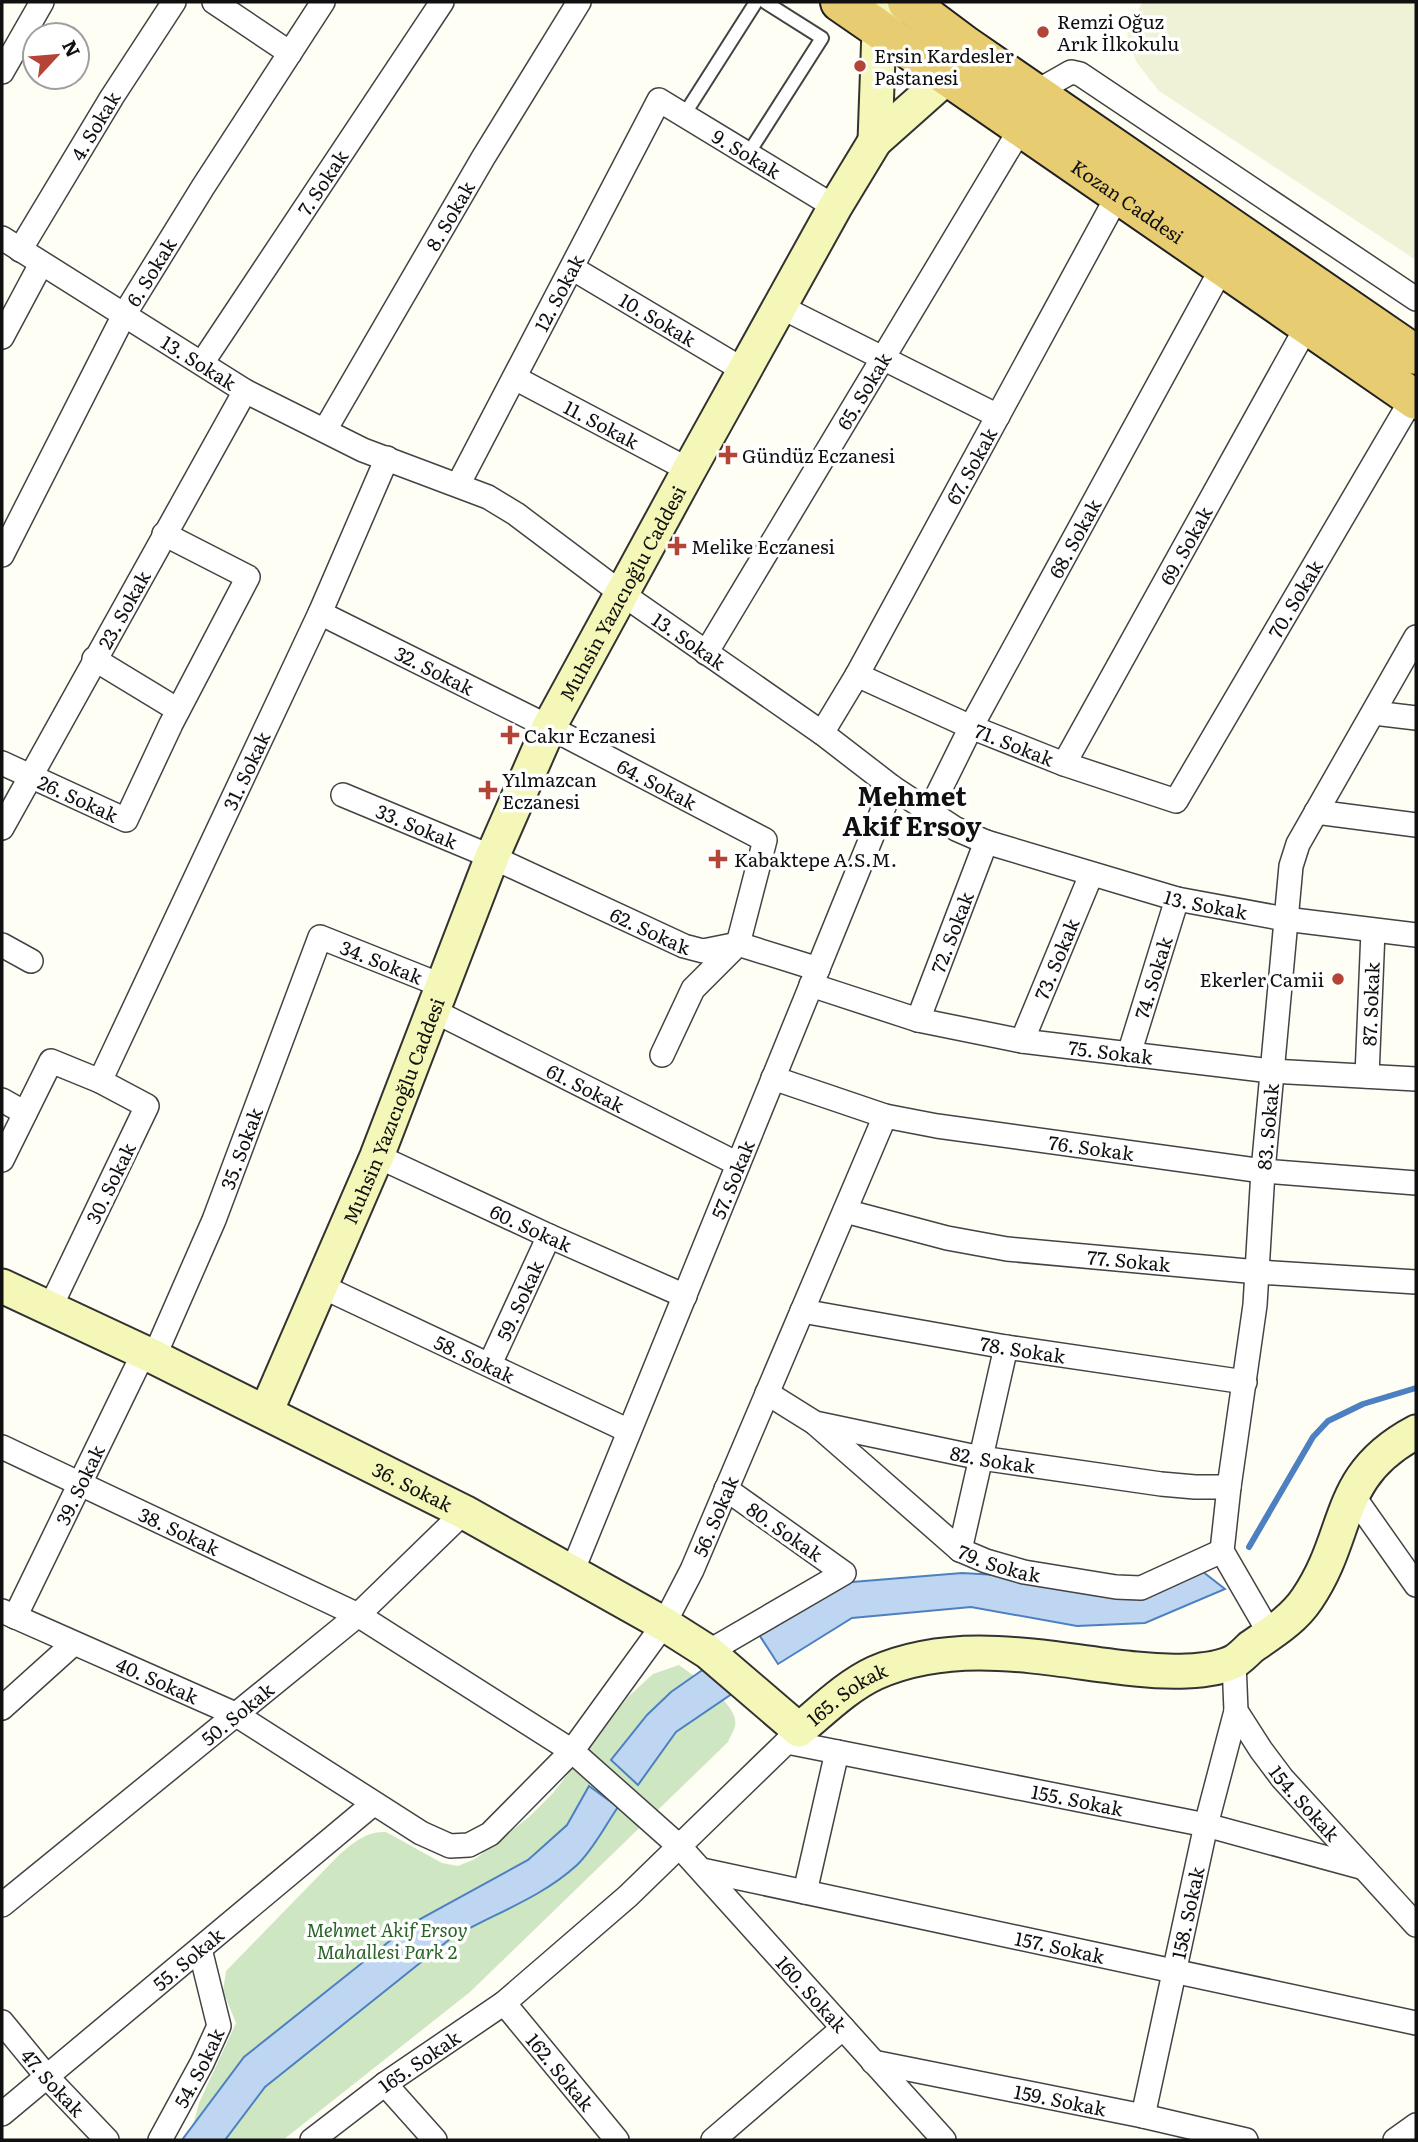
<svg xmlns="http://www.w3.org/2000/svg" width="1418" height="2142" font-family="Literata,serif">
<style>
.farmland{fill:#f0f2d7}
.green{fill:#cee6c1}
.water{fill:#bed6f1;stroke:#4d80c0;stroke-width:2}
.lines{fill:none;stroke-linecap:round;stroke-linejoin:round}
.stream{stroke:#4d80c0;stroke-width:6}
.service-casing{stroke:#434343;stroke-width:16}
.minor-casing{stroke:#434343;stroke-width:26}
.secondary-casing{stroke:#323232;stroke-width:37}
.trunk-casing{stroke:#212121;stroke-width:42}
.service{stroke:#fff;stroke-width:12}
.minor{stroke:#fff;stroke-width:23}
.secondary{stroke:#f4f7b7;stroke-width:33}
.trunk{stroke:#e8cc72;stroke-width:38}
.poi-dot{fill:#b34436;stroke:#fff;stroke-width:2.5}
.labels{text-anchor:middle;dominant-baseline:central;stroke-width:7;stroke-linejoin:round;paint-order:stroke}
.poi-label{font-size:19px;fill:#101010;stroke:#fff;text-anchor:start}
.street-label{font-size:19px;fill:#101010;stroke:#fff}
.park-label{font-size:19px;font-style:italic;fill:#296326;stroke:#fff}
.district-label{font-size:26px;font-weight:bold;fill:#101010;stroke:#fff}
</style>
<rect width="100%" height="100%" fill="#fefef5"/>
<path class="farmland" d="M1143,2H1416V260L1159,91L1137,63L1128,41L1127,28Z"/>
<path class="green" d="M679,1665C694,1677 740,1704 735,1726C734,1731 730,1737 728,1742L470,1992L283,2140H189L199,2103L236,2023L223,1991L226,1971L339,1855C353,1843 366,1831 386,1832L442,1863L458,1866L475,1859L529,1817L553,1793L628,1697L653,1674Z"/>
<path class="water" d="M1198,1568L1225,1589L1145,1623L1077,1626L971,1607L852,1618L778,1664L758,1633L840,1583L962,1573L997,1575L1062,1588Z
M711,1664L736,1691L676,1732L638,1785L611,1760L647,1715L671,1692Z
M589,1786L618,1807C605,1826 593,1850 577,1865C540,1899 492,1914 450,1939L265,2087L225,2140H182L244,2057L411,1924L528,1860L567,1825Z"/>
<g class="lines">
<path class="stream" d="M1249,1547L1313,1437L1328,1421L1363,1404L1416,1388"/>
<g class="service-casing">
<path id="service" d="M684,115L756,2
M748,154L822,38L765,2"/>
</g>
<g class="minor-casing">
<g id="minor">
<path d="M214,2L290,53"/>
<path d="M2,72L42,2"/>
<path d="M1034,93L1071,72L1080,74L1416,299"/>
<path id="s1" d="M2,238L245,391L363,450L488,497L516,514L621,593L822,733L892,787L956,829L986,842L1177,899L1285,919L1416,935"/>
<path id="s2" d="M20,250L112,97L174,2"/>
<path id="s3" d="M572,268L745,371"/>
<path d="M781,307L998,416"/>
<path d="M2,337L41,264"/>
<path id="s4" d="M202,363L442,2"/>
<path id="s5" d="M515,378L689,470"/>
<path id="s6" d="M325,430L483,158L579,2"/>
<path id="s7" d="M458,485L659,100L835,207"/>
<path id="s8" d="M2,555L124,315L203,187L323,2"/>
<path id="s9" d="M320,613L549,727L765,840L738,944L693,989L662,1055"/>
<path id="s10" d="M706,653L1021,128"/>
<path d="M94,659L178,710"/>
<path id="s11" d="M857,675L971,727L1064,764L1176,801L1413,397"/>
<path d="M1374,713L1416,718"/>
<path id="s12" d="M822,733L857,675L1118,195"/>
<path id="s13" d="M2,763L126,820L171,724L248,577L164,534"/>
<path id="s14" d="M1064,764L1307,326"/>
<path id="s15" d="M343,795L492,857L684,946L703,951L738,944L818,969"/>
<path id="s16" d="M929,812L971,727L1223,266"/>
<path d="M1316,812L1416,825"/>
<path id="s17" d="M2,828L245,391"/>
<path d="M2,945L31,961"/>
<path id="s18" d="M811,985L918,1020L1022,1041L1271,1071L1416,1079"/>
<path id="s19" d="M434,1011L738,1164"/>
<path id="s20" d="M918,1020L986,842"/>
<path id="s21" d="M1022,1041L1091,875"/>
<path id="s22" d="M1129,1054L1177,899"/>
<path id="s23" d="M1367,1076L1373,931"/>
<path id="s24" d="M773,1078L885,1116L937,1126L1263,1171L1416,1183"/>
<path id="s25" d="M100,1081L320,613L387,458"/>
<path d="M2,1100L25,1113"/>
<path id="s26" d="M377,1156L549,1236L685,1296"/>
<path d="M2,1160L51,1061L100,1081L147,1106L50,1308"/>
<path id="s27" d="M845,1211L947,1238L1007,1249L1258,1272L1416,1282"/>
<path id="s28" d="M321,1286L629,1431"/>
<path id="s29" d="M802,1311L1006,1347L1245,1382"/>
<path id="s30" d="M154,1357L214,1220L320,937L443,986"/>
<path id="s31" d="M490,1364L549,1236"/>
<path id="s32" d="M767,1393L815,1423L981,1458L1161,1484L1195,1487H1229"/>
<path id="s33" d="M816,1424L960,1550L986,1561L1024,1572L1116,1587L1141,1588L1222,1551"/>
<path id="s34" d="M2,1447L358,1615L572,1751L680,1847L944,2140"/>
<path d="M1352,1494L1416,1585"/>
<path d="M960,1550L1006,1347"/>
<path id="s35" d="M572,1572L892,787"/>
<path id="s36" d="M2,1611L235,1714L421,1833L450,1846L469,1845L490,1834L572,1751L664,1624L692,1570L885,1116"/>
<path id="s37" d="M15,1617L144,1352"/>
<path id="s38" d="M1270,1634L1222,1551L1229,1487L1255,1305L1263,1171L1291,866L1298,844L1416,637"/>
<path d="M708,1652L844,1573L726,1489"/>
<path id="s39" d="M1234,1662L1236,1711L1261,1750L1282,1778L1416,1925"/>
<path d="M2,1708L73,1644"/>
<path id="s40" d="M787,1742L1206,1825L1364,1868"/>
<path id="s41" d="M702,1870L1416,2023"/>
<path d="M805,1892L837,1752"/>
<path id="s42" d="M2,1905L358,1615L464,1512"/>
<path id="s43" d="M504,2003L617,2140"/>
<path id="s44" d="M2,2022L48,2078L107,2140"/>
<path id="s45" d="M873,2062L1143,2116L1246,2140"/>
<path d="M385,2084L435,2140"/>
<path id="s46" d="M2,2114L373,1804"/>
<path id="s47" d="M1143,2116L1206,1825L1236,1711"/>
<path id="s48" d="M160,2140L202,2063L219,2026L200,1949"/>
<path id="s49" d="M312,2140L385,2084L504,2003L628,1896L799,1730"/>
<path d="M713,2140L843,2028"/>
<path d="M1395,2140L1416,2125"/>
</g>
</g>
<g class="secondary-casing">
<g id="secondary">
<path d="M875,141L879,30L893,2"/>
<path id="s50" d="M2,1286L154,1357L464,1512L664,1624L708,1652L799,1730C823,1710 847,1686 875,1673C959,1636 1049,1660 1136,1669C1163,1672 1211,1674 1235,1661C1241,1657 1246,1652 1251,1647C1271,1633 1293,1620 1307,1599C1352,1533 1333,1476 1416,1432"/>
<path id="s51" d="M266,1412L377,1156L492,857L549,727L689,470L835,207L875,141L947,77L961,54"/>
</g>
</g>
<g class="trunk-casing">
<g id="trunk">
<path id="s52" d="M840,2L1416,400"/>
<path d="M907,2L966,46L1416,355"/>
</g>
</g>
<use href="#service" class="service"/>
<use href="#minor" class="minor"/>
<use href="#secondary" class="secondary"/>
<use href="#trunk" class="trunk"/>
</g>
<g class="poi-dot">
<circle cx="1043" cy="32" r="7"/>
<circle cx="860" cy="66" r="7"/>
<path d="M724.5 444.5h7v7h7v7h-7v7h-7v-7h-7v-7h7z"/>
<path d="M673.5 535.5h7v7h7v7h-7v7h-7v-7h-7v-7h7z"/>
<path d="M506.5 724.5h7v7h7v7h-7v7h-7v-7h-7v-7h7z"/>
<path d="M484.5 779.5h7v7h7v7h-7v7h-7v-7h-7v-7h7z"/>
<path d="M714.5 848.5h7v7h7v7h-7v7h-7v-7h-7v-7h7z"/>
<circle cx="1338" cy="979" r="7"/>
</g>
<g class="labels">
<g class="poi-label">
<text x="1057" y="21">Remzi Oğuz<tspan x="1057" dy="22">Arık İlkokulu</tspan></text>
<text x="874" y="55">Ersin Kardesler<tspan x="874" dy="22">Pastanesi</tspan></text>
<text x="742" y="455">Gündüz Eczanesi</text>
<text x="691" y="546">Melike Eczanesi</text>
<text x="524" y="735">Cakır Eczanesi</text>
<text x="502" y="779">Yılmazcan<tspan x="502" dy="22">Eczanesi</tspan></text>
<text x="734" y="859">Kabaktepe A.S.M.</text>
<text x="1324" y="979" text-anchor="end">Ekerler Camii</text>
</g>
<g class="street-label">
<text stroke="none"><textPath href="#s2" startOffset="145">4. Sokak</textPath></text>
<text stroke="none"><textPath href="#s7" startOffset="537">9. Sokak</textPath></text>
<text stroke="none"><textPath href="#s4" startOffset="217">7. Sokak</textPath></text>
<text stroke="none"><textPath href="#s52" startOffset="350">Kozan Caddesi</textPath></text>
<text stroke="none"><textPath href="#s6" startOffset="248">8. Sokak</textPath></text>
<text stroke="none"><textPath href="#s8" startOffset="320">6. Sokak</textPath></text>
<text stroke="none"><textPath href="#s7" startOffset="217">12. Sokak</textPath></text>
<text stroke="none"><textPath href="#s3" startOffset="100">10. Sokak</textPath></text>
<text stroke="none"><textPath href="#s1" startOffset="233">13. Sokak</textPath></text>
<text stroke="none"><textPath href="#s10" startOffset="306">65. Sokak</textPath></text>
<text stroke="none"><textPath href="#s5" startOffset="98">11. Sokak</textPath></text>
<text stroke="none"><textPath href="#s12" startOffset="306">67. Sokak</textPath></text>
<text stroke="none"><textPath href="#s16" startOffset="310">68. Sokak</textPath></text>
<text stroke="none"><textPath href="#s14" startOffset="250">69. Sokak</textPath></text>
<text stroke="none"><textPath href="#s51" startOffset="894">Muhsin Yazıcıoğlu Caddesi</textPath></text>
<text stroke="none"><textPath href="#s11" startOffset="578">70. Sokak</textPath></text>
<text stroke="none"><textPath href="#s17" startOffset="250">23. Sokak</textPath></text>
<text stroke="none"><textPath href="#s1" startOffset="800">13. Sokak</textPath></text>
<text stroke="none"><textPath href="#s9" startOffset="128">32. Sokak</textPath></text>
<text stroke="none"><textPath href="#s11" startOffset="172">71. Sokak</textPath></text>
<text stroke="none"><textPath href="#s25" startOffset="343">31. Sokak</textPath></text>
<text stroke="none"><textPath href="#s9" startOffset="378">64. Sokak</textPath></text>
<text stroke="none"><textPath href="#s13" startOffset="84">26. Sokak</textPath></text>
<text stroke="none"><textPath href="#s15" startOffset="80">33. Sokak</textPath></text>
<text stroke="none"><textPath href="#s1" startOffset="1388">13. Sokak</textPath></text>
<text stroke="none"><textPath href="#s15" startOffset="336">62. Sokak</textPath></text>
<text stroke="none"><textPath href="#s20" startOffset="94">72. Sokak</textPath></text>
<text stroke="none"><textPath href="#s21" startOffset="89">73. Sokak</textPath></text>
<text stroke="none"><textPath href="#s30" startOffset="518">34. Sokak</textPath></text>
<text stroke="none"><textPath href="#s22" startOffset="80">74. Sokak</textPath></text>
<text stroke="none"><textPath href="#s23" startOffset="72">87. Sokak</textPath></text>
<text stroke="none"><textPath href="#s18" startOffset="308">75. Sokak</textPath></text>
<text stroke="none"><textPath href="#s19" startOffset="170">61. Sokak</textPath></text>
<text stroke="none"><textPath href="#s51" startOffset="327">Muhsin Yazıcıoğlu Caddesi</textPath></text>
<text stroke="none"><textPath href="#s38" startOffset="523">83. Sokak</textPath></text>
<text stroke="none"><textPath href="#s30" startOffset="226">35. Sokak</textPath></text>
<text stroke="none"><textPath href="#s24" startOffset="327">76. Sokak</textPath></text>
<text stroke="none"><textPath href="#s35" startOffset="424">57. Sokak</textPath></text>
<text transform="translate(110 1183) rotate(-64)">30. Sokak</text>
<text stroke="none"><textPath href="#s26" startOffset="170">60. Sokak</textPath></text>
<text stroke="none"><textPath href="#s27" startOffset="289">77. Sokak</textPath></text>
<text stroke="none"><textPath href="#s31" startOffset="70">59. Sokak</textPath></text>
<text stroke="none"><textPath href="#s29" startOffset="224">78. Sokak</textPath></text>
<text stroke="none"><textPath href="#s28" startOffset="170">58. Sokak</textPath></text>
<text stroke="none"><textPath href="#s32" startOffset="238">82. Sokak</textPath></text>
<text stroke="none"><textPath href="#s37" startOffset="147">39. Sokak</textPath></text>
<text stroke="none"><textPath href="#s50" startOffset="457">36. Sokak</textPath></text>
<text stroke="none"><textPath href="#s36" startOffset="943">56. Sokak</textPath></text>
<text stroke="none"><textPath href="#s34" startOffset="196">38. Sokak</textPath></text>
<text transform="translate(785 1531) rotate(35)">80. Sokak</text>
<text stroke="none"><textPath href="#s33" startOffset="233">79. Sokak</textPath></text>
<text stroke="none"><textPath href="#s36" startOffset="170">40. Sokak</textPath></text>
<text stroke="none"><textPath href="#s50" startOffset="976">165. Sokak</textPath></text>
<text stroke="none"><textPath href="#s42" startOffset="303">50. Sokak</textPath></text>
<text stroke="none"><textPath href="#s40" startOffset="296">155. Sokak</textPath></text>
<text stroke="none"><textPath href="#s39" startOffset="164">154. Sokak</textPath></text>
<text stroke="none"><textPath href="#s47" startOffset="208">158. Sokak</textPath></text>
<text stroke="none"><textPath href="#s41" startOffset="366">157. Sokak</textPath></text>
<text stroke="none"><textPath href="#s46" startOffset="242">55. Sokak</textPath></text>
<text stroke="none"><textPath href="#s34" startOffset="989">160. Sokak</textPath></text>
<text stroke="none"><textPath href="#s49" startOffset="133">165. Sokak</textPath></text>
<text stroke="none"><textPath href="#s48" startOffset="82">54. Sokak</textPath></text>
<text stroke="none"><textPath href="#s43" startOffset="89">162. Sokak</textPath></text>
<text stroke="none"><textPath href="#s44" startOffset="79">47. Sokak</textPath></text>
<text stroke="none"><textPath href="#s45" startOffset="191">159. Sokak</textPath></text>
</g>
<g class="park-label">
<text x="387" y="1929">Mehmet Akif Ersoy<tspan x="387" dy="22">Mahallesi Park 2</tspan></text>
</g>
<g class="district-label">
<text x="912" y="794">Mehmet<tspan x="912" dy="30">Akif Ersoy</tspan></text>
</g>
</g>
<rect width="1418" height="2142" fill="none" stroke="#101010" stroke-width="7"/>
<g transform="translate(56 56) rotate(64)"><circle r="33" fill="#ffffff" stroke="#9f9f9f" stroke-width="2"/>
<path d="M0-5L12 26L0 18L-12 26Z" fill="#b34436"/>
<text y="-10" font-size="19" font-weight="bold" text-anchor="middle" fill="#101010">N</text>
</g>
</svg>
